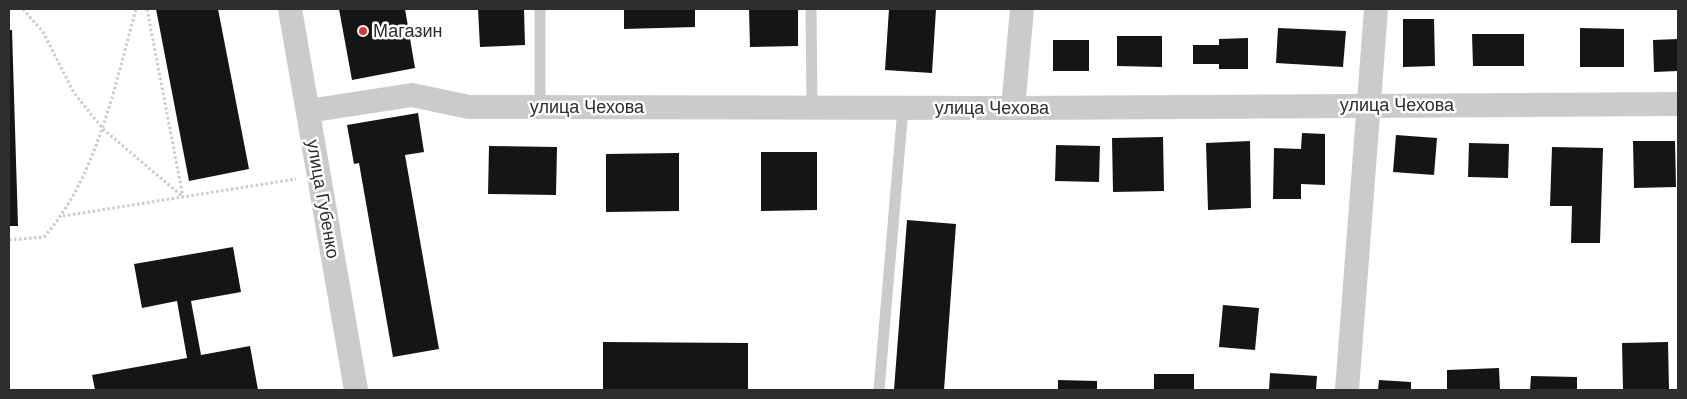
<svg xmlns="http://www.w3.org/2000/svg" width="1687" height="399" font-family="Helvetica,sans-serif">
<style>
.building{fill:#151515}
.lines{fill:none;stroke-linecap:round;stroke-linejoin:round}
.path{stroke:#cbcbcb;stroke-width:3;stroke-dasharray:2.5 2.5;stroke-linecap:butt}
.lane{stroke:#cbcbcb;stroke-width:11}
.street{stroke:#cbcbcb;stroke-width:24}
.poi-dot{fill:#e03637;stroke:#fff;stroke-width:2}
.labels{text-anchor:middle;dominant-baseline:central;stroke-width:5;stroke-linejoin:round;paint-order:stroke}
.poi-label{font-size:18px;fill:#2e2e2e;stroke:#fff;text-anchor:start}
.street-label{font-size:18px;fill:#2e2e2e;stroke:#fff}
</style>
<rect width="100%" height="100%" fill="#fff"/>
<path class="building" d="M156,9H218L249,169L189,181Z
M339,9H405L415,68L352,80Z
M478,9H524L525,45L480,47Z
M624,9H695V27L624,29Z
M749,9H798V46L750,47Z
M889,9H936L932,73L885,70Z
M1403,19H1434L1435,66L1403,67Z
M1278,28L1346,31L1343,67L1276,63Z
M1580,28L1624,29V67H1580Z
M9,30H12L18,226H9Z
M1472,34H1524V66H1473Z
M1117,36H1162V67L1117,66Z
M1248,38V69H1219V64H1193V45H1219V39Z
M1678,39V71L1654,72L1653,40Z
M1053,40H1089V71H1053Z
M418,113L424,152L405,155L439,349L393,357L359,163L354,164L347,125Z
M1302,133L1325,134V185L1301,184V199H1273L1274,148L1301,149Z
M1396,135L1437,138L1434,175L1393,172Z
M1163,137L1164,191L1113,192L1112,138Z
M1250,141L1251,208L1208,210L1206,143Z
M1633,141H1675L1676,187L1634,188Z
M1469,143L1509,144L1508,178L1468,177Z
M1056,145L1100,146L1099,182L1055,181Z
M489,146L557,147L556,195L488,194Z
M1552,147L1603,148L1600,243H1571L1572,206H1550Z
M761,152H817V210L761,211Z
M679,153V211L606,212V154Z
M907,220L956,224L944,390H894Z
M233,247L241,292L191,301L201,355L250,346L258,390H95L92,375L187,358L177,301L142,308L134,264Z
M1223,305L1259,308L1255,350L1219,347Z
M603,342L748,343V390H603Z
M1668,342L1669,390H1623L1622,343Z
M1499,368L1500,390H1447V370Z
M1270,373L1317,376L1316,390H1269Z
M1154,374H1194V390H1154Z
M1531,376L1577,377V390H1530Z
M1058,380L1097,381V390H1058Z
M1379,380L1411,382V390H1378Z"/>
<g class="lines">
<path class="path" d="M23,9L43,32L74,93L103,129L183,197
M147,9L183,197
M63,216L296,179
M9,240L44,237C97,177 115,85 136,9"/>
<path class="lane" d="M811,9L812,107
M540,107V9
M879,390L903,108"/>
<path class="street" d="M290,9L356,390
M1013,108L1022,9
M308,111L412,95L469,107L1013,108L1678,104
M1347,390L1376,9"/>
</g>
<circle class="poi-dot" cx="363" cy="31" r="5"/>
<g class="labels">
<g class="poi-label">
<text x="373" y="31">Магазин</text>
</g>
<g class="street-label">
<text x="1397" y="105">улица Чехова</text>
<text x="587" y="107">улица Чехова</text>
<text x="992" y="108">улица Чехова</text>
<text transform="translate(323 199) rotate(80)">улица Губенко</text>
</g>
</g>
<rect width="1687" height="399" fill="none" stroke="#2e2e2e" stroke-width="20"/>
</svg>
